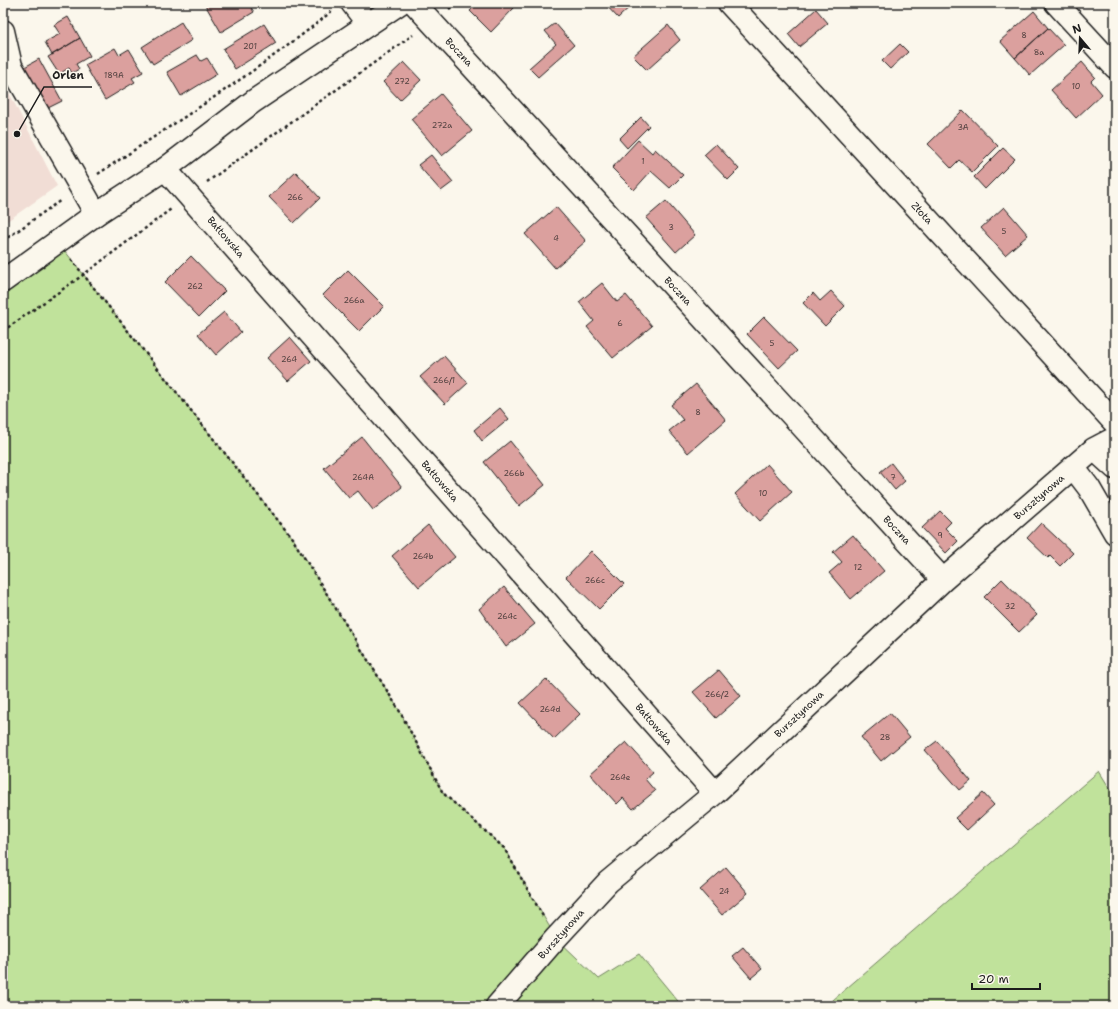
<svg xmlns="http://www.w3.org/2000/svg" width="1118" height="1009" font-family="'Shantell Sans',sans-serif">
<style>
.built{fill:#f1ddd5}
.green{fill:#c0e29b;stroke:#6e7f5c}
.building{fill:#dba09e;stroke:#1c1c1c}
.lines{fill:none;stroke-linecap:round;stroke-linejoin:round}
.street-casing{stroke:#1c1c1c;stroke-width:25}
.secondary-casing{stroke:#1c1c1c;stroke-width:25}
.path{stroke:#1c1c1c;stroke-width:2.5;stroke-dasharray:3 3;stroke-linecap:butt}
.street{stroke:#fbf7ec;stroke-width:22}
.secondary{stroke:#fbf7ec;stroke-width:22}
.labels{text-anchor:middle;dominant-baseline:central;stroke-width:3;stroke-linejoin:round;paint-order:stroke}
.number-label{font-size:8px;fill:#4c3d3c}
.street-label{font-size:10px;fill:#1c1c1c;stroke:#fbf7ec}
.leader{fill:none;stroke:#1c1c1c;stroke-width:1.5}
.callout-dot{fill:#1c1c1c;stroke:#fbf7ec;stroke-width:1.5}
.callout-label{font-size:11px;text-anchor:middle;font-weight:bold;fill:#1c1c1c;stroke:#fbf7ec;stroke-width:3;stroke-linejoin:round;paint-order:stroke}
</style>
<rect width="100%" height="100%" fill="#fbf7ec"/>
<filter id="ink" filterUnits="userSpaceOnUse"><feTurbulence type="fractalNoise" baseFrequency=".025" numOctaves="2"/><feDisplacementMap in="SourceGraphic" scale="8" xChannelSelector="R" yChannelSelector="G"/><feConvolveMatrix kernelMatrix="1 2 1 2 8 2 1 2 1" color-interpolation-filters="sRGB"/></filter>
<g filter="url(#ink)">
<path class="built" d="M3,81L57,186L3,224Z"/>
<path class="green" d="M57,241L292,538L399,710L443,793L504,848L556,938L599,979L639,954L682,1006H3V281Z
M1099,771L1115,797V1006H826Z"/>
<path class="building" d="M204,3H248L254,12L221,32Z
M478,3H509L514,8L491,32L470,11Z
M604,3H634L618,18Z
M816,9L828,23L799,47L788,34Z
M1034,11L1048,28L1015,58L1000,41Z
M68,17L80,38L52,55L45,42L60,34L54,25Z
M181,22L192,40L153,64L142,47Z
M555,23L574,45L538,77L529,68L556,44L545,31Z
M264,24L276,43L235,69L223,49Z
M668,25L680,40L647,70L633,56Z
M1048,28L1064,45L1030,75L1015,58Z
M80,38L90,56L76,64L79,69L72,73L69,68L59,74L48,57Z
M900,44L908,52L890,69L882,61Z
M115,48L119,55L129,49L143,72L132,78L135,82L105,100L85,65Z
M197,55L201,61L207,58L217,74L181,96L167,72Z
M39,59L62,101L44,110L21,69Z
M404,62L421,80L400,100L383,82Z
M1082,62L1095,77L1091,81L1102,94L1076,118L1051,90Z
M441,94L472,131L442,156L411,119Z
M963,110L998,146L972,172L959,160L951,168L928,144Z
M641,117L649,126L627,148L619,139Z
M638,140L652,153L655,149L683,175L670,188L651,171L634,190L612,168Z
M716,144L739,169L728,180L704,155Z
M1003,148L1015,159L985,189L974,177Z
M431,155L453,182L441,191L418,165Z
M296,172L320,198L294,223L269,197Z
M666,201L695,235L676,252L646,218Z
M556,207L586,241L555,268L525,234Z
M1004,207L1028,235L1005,255L981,228Z
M191,256L225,291L199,317L165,282Z
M348,270L384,306L359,331L323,295Z
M602,283L617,302L626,295L652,326L613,358L587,327L594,321L579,302Z
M831,291L845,306L825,326L803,303L813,293L820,301Z
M224,312L241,332L216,355L198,334Z
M764,317L797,351L779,368L747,334Z
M290,337L311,361L288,381L267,358Z
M444,356L468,383L445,404L420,377Z
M696,384L726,420L688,453L669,431L683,420L671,405Z
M500,408L509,419L482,441L474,430Z
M362,437L402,487L373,510L358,491L349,498L324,468Z
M510,441L545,485L519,506L484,462Z
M891,463L905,481L895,490L880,472Z
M767,464L792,492L760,521L735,494Z
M940,511L951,522L945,528L958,541L946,553L922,528Z
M1041,523L1073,553L1060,566L1050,556L1048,558L1027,538Z
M428,525L455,557L419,587L392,556Z
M853,535L884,571L851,599L829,573L842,562L833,552Z
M591,551L624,584L599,609L566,577Z
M1002,579L1037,615L1019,632L984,597Z
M504,587L535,624L506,647L479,609Z
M719,670L741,696L716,718L693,692Z
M546,679L580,714L554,739L520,703Z
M890,713L910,737L881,761L861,737Z
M937,741L971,781L960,790L925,750Z
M626,742L653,772L645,779L655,791L633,809L623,798L617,804L590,774Z
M983,793L994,805L967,830L955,818Z
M726,867L748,893L722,915L700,890Z
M743,947L762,969L751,978L732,956Z"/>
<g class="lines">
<g class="street-casing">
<path id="street" d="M352,3L368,24
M414,3L943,580
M729,3L1115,423
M1056,3L1115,67
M3,31L11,66L96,214
M165,169L715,793
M1094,449L1115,468
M1073,467L1089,488L1115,533
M497,1006L556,938L608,882L715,793L943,580L1094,449L1115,438"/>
</g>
<g class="secondary-casing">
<path id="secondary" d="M3,281L96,214L165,169L254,101L400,3"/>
</g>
<path class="path" d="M449,9L457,3
M98,174C177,121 259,71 332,11
M207,182L413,35
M3,241L61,200
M71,259L292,538L399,710L443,793L504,848L544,918
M3,331L83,275L171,209"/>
<use href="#street" class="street"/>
<use href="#secondary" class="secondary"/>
</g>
</g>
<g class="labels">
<g class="number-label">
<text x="1024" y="35">8</text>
<text x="250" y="46">201</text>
<text x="1039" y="52">8a</text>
<text x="114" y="75">189A</text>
<text x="402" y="81">272</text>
<text x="1076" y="86">10</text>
<text x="442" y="125">272a</text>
<text x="963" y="127">3A</text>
<text x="643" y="161">1</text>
<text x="295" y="197">266</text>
<text x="671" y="227">3</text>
<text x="1004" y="231">5</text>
<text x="556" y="238">4</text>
<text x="195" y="286">262</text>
<text x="354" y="300">266a</text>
<text x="620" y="323">6</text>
<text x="772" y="343">5</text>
<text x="289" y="359">264</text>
<text x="444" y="380">266/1</text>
<text x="698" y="412">8</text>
<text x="514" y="473">266b</text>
<text x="363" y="477">264A</text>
<text x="893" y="477">7</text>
<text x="763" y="493">10</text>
<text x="940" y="535">9</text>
<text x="423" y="556">264b</text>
<text x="858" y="567">12</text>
<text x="595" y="580">266c</text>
<text x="1010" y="606">32</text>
<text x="507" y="616">264c</text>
<text x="717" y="694">266/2</text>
<text x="550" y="709">264d</text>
<text x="885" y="737">28</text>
<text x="620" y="777">264e</text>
<text x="724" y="891">24</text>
</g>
<g class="street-label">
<text transform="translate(459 52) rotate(47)">Boczna</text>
<text transform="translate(922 213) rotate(47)">Złota</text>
<text transform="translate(226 237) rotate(49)">Bałtowska</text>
<text transform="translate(678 291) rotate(47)">Boczna</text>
<text transform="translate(440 481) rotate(49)">Bałtowska</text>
<text transform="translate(1039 497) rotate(-41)">Bursztynowa</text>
<text transform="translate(897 530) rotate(47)">Boczna</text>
<text transform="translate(799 714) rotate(-43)">Bursztynowa</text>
<text transform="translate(654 724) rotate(49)">Bałtowska</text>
<text transform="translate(561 934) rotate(-48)">Bursztynowa</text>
</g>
</g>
<path class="leader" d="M17 134L44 87H92"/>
<circle class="callout-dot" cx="17" cy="134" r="4"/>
<g class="callout-label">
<text x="68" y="79">Orlen</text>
</g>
<rect width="1118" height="1009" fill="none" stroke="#fbf7ec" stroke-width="16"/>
<rect x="8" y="8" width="1102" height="993" fill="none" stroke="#1c1c1c" stroke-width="1.5" filter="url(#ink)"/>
<g transform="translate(1080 38) rotate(341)" stroke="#fbf7ec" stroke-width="3" paint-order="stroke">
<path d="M0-3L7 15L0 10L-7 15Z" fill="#1c1c1c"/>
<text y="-6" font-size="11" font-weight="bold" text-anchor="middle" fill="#1c1c1c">N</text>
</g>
<path d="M972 983v6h68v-6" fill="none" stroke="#1c1c1c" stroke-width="2"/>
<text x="978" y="983" font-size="12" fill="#1c1c1c" stroke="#fbf7ec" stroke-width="3" paint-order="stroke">20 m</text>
</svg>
